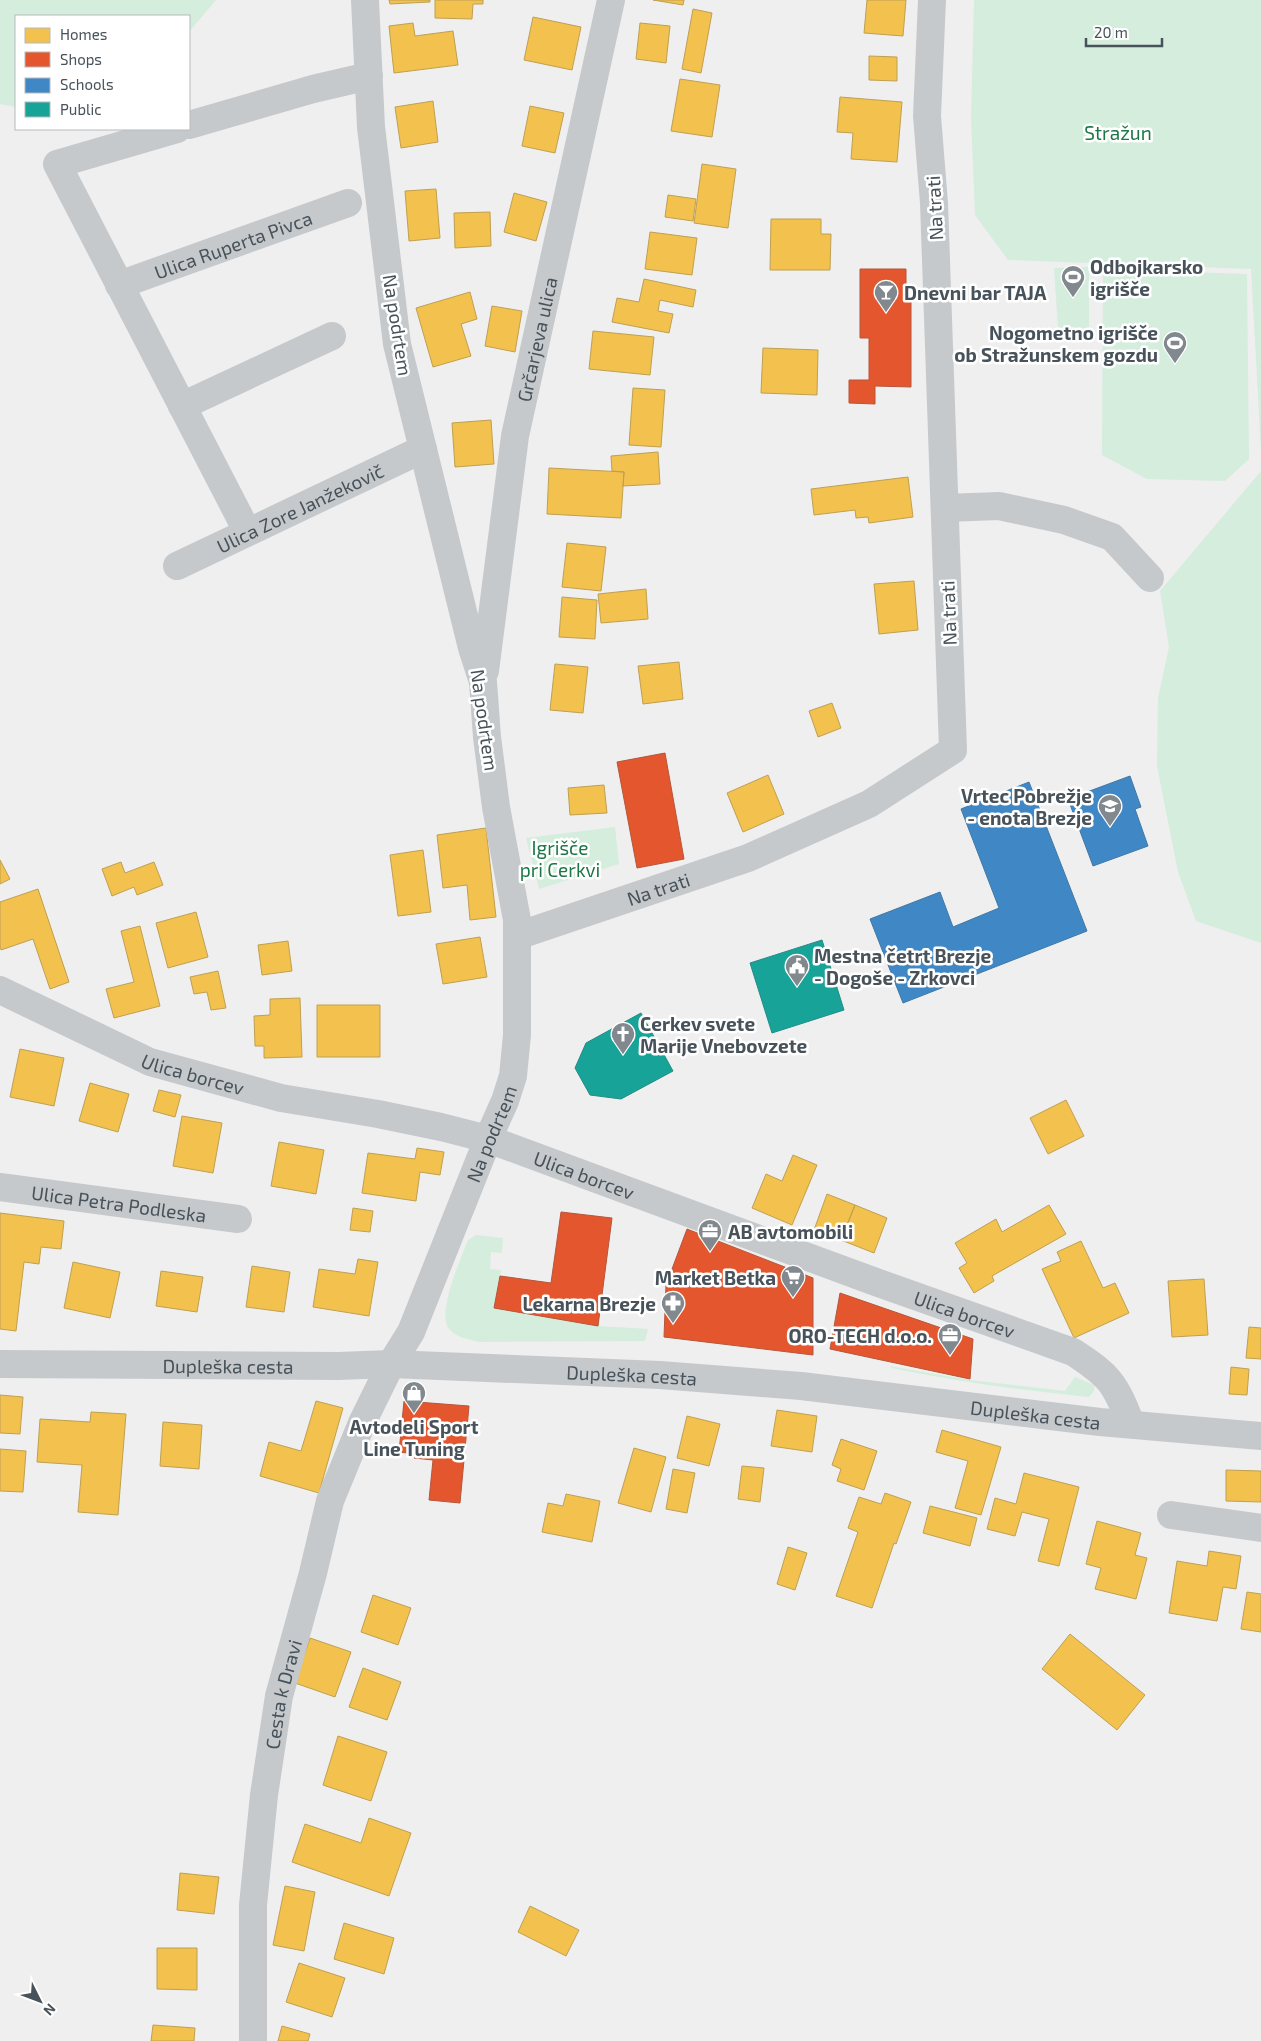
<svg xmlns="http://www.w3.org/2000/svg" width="1261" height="2041" font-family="'Exo 2',sans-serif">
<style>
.green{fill:#d4eddd}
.homes{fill:#f2c14e;stroke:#bfa052}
.shops{fill:#e4572e;stroke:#b5563b}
.schools{fill:#3f88c5;stroke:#4178a5}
.public{fill:#17a398;stroke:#258b85}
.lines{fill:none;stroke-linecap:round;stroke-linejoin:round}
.minor{stroke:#c6c9cb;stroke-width:28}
.labels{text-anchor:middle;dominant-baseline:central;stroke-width:5;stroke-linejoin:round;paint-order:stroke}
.park-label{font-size:19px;fill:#1c7745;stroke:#fff}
.street-label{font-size:19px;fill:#47525a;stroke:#fff}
.poi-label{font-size:19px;font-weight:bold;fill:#47525a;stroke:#fff;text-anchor:start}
</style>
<rect width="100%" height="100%" fill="#efefef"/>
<path class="green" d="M0,0H216L189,32V16H16V107L0,104Z
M974,0H1261V452L1251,269L1008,260L975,215L971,118Z
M1089,267V329L1058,328L1054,268Z
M1103,269L1247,274L1249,459L1225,481L1147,479L1102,455Z
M1261,471V943L1196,921L1178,872L1157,766L1158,698L1169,647L1160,591Z
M615,827L619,864L539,889L526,838Z
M476,1235L503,1238L502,1253L491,1252L490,1269L501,1270L494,1308L598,1326L648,1329L645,1341L479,1342C469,1339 457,1338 450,1330C435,1315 461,1259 468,1240Z
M889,1366L970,1380L1065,1391L1075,1377L1094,1385V1391L1089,1397C1022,1390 957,1382 892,1368Z"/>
<path class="homes" d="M389,0H430V2L390,4Z
M435,0H483V4H473L472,19L435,18Z
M653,0H684L683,5Z
M867,0H906L903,36L864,33Z
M693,9L712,13L701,73L682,69Z
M533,17L581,27L572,70L524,60Z
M413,23L415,36L453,31L458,65L394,73L389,26Z
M640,23L670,26L666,63L636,59Z
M869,56L897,57V81L869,80Z
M680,79L720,85L712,137L671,131Z
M840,97L902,102L897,162L851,159L853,133L837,132Z
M433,101L438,142L401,148L395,107Z
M530,106L564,113L555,153L522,146Z
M702,164L736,169L728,228L694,223Z
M436,189L440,238L409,241L405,191Z
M514,193L547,202L536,241L504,232Z
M668,195L696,199L693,221L665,217Z
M490,212L491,246L455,248L454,213Z
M771,219H821V234H831L830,270H770Z
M650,232L697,238L692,275L645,269Z
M644,279L696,290L693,307L660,300L658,311L673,314L669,333L612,322L617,298L639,302Z
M470,292L477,319L461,324L471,356L433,367L416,308Z
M492,306L522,311L515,352L485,346Z
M593,331L654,337L650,375L589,369Z
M763,348L818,350L817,395L761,393Z
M633,388L665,390L661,447L629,445Z
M491,420L494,464L455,467L452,423Z
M658,452L660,484L623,486L624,472L612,471L611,456Z
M549,468L624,472L621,518L547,514Z
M908,477L913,517L869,523L868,517L856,518L855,510L814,515L811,489Z
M567,543L606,547L601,591L562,587Z
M914,581L918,630L879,634L874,584Z
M646,589L648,619L601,623L598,594Z
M562,597L597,600L595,639L559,637Z
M679,662L683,699L643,704L638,666Z
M555,664L588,667L583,713L550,710Z
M832,703L841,728L818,737L809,711Z
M768,775L784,814L743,832L727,793Z
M604,785L607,813L570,815L568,788Z
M486,828L496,917L470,920L467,885L443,888L437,835Z
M423,850L431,912L398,916L390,855Z
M0,860L10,879L0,884Z
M121,862L125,873L154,862L163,885L137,895L134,887L112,896L102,869Z
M38,889L69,982L50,989L33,939L1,950L0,946V902Z
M196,912L208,957L168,968L156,923Z
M140,926L160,1006L114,1018L106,989L134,982L121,931Z
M480,937L487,977L443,984L436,944Z
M288,941L292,971L262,975L258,945Z
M218,971L226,1008L211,1010L207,992L194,994L190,977Z
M300,998L302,1057L264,1058V1046H255L254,1016L270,1015V999Z
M317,1005H380V1057H317Z
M20,1049L64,1058L54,1106L10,1097Z
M90,1083L129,1094L118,1132L79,1121Z
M159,1090L181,1095L175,1117L153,1111Z
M1066,1100L1084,1136L1048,1154L1030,1118Z
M182,1116L222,1123L213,1173L173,1166Z
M279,1142L324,1150L316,1194L271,1186Z
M417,1148L444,1152L440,1175L420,1172L416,1201L362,1193L368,1153L415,1159Z
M793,1155L817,1165L792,1225L752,1208L766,1174L782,1181Z
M827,1194L855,1205L841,1240L814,1230Z
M855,1205L887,1218L874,1253L841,1240Z
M1049,1205L1066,1234L992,1276L994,1281L974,1293L959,1268L967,1263L955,1243L996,1219L1002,1232Z
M353,1208L373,1211L370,1232L350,1230Z
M0,1213L64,1221L61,1249L41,1247L39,1264L24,1262L16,1331L0,1329Z
M1081,1241L1103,1288L1115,1283L1129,1313L1074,1338L1042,1269L1061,1261L1057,1252Z
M358,1259L378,1262L369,1316L313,1307L319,1269L355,1274Z
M73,1262L120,1272L110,1318L64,1308Z
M252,1266L290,1272L284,1312L246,1307Z
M161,1271L203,1277L197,1312L156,1306Z
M1204,1279L1208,1335L1172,1337L1168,1281Z
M1249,1327L1261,1328V1359L1246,1358Z
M1231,1367L1249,1369L1247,1395L1229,1394Z
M0,1395L23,1397L20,1434L0,1433Z
M316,1401L343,1408L319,1493L260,1476L269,1442L301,1451Z
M777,1410L817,1416L812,1452L771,1446Z
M91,1412L126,1414L118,1515L78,1512L82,1465L37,1462L40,1419L90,1422Z
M687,1416L720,1424L709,1466L677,1458Z
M163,1422L202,1425L199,1469L160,1466Z
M942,1430L1001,1447L981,1515L955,1508L968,1461L936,1452Z
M841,1439L877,1451L864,1490L837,1481L841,1469L832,1465Z
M634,1448L666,1457L651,1512L618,1503Z
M0,1449L26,1451L23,1492L0,1491Z
M742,1466L764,1468L760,1502L738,1499Z
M673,1469L695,1473L687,1513L666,1509Z
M1226,1470L1261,1471V1502L1226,1501Z
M1024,1473L1079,1487L1059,1566L1038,1561L1049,1519L1022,1512L1015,1536L987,1529L995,1498L1016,1504Z
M885,1493L911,1502L896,1544L894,1543L872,1608L836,1596L858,1532L848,1528L859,1497L881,1504Z
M566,1494L600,1501L592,1542L542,1532L548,1503L563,1506Z
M930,1506L977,1518L970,1546L923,1533Z
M1097,1521L1141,1533L1135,1555L1147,1558L1136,1599L1095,1589L1101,1568L1086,1564Z
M788,1547L807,1553L795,1590L777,1584Z
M1209,1551L1241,1556L1236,1589L1223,1587L1217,1621L1169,1613L1177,1561L1207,1566Z
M1247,1592L1261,1594V1632L1241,1629Z
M373,1595L411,1608L398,1645L361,1632Z
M1070,1634L1145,1695L1117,1730L1042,1669Z
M310,1638L351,1652L335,1697L295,1683Z
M363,1668L401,1682L387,1720L349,1707Z
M338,1736L387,1752L371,1801L323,1785Z
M369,1818L411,1833L389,1896L292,1862L305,1824L361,1843Z
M180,1873L219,1877L214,1914L177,1910Z
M285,1886L315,1892L304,1951L273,1945Z
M530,1906L579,1930L566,1956L518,1932Z
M344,1923L394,1938L384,1974L334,1959Z
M157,1948H197V1990L157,1989Z
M299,1963L345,1978L332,2017L286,2002Z
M153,2025L195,2028L194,2041H151Z
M282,2026L310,2034L308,2041H278Z"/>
<path class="shops" d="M860,269H906V288H911V387L875,386V404L849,403V380H869V338H860Z
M665,753L684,859L637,868L617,762Z
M561,1212L612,1218L598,1326L494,1308L500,1276L551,1283Z
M687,1229L813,1278V1355L664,1337L666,1285Z
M840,1293L973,1339L970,1379L830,1349Z
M404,1401L469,1406L460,1503L429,1500L433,1460L414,1458L415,1454L399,1452Z"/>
<path class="schools" d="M1130,776L1141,807L1135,809L1148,846L1093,866L1068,799Z
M1029,782L1087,931L903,1003L870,919L940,892L953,927L999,908L961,809Z"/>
<path class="public" d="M822,940L844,1010L772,1033L750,963Z
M641,1013L673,1071L621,1099L590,1095L575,1068L586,1043Z"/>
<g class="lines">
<g class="minor">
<path d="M189,125L313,89L369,76"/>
<path d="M177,129L57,164L247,531"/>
<path id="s1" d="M119,285L348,203"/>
<path d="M182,406L332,336"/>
<path d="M945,508L999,506L1064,520L1112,537L1150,578"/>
<path id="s2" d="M177,566L423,449"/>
<path id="s3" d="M485,671L515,436L611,0"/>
<path id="s4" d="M517,936L748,858L869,804L953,750L934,203L927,116L932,0"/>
<path id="s5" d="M0,990L150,1062L281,1098L378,1114L441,1127L488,1139L873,1281L1073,1352C1110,1376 1115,1383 1131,1424"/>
<path id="s6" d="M0,1187L238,1219"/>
<path id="s7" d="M0,1364L338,1366L391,1364L660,1375L801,1386L1100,1422L1261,1436"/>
<path d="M1171,1515L1261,1528"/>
<path id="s8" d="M253,2041V1905L264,1795L279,1696L313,1573L330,1501L362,1423L391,1364L411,1332L488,1139L505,1101L513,1076L517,1035V920L496,807L487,737L483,682L472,648L397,344L371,127L365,0"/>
</g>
</g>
<defs>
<g id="stadium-pin" transform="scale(1.25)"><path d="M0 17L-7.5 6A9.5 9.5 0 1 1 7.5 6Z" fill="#82898e" stroke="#fff"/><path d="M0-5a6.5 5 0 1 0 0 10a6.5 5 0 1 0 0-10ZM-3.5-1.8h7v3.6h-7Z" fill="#fff"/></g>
<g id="bar-pin" transform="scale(1.25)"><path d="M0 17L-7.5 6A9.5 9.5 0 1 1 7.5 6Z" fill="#82898e" stroke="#fff"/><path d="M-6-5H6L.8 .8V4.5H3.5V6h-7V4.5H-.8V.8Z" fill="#fff"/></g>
<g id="school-pin" transform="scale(1.25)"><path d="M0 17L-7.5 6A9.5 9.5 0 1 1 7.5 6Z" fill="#82898e" stroke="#fff"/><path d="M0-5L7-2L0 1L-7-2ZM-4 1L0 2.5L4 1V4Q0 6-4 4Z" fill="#fff"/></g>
<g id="civic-pin" transform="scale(1.25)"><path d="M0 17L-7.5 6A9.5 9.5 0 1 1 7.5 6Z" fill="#82898e" stroke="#fff"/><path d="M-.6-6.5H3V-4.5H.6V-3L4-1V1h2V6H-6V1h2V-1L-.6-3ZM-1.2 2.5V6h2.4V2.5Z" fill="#fff"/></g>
<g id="church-pin" transform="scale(1.25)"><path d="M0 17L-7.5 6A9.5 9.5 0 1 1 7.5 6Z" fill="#82898e" stroke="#fff"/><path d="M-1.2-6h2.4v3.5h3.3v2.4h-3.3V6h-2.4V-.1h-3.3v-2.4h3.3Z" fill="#fff"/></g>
<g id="office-pin" transform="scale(1.25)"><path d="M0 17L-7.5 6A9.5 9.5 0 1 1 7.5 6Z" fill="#82898e" stroke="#fff"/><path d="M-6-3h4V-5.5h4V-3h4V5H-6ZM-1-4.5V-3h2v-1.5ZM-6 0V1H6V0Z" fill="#fff"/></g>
<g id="supermarket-pin" transform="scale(1.25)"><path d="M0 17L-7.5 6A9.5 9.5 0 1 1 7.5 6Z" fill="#82898e" stroke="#fff"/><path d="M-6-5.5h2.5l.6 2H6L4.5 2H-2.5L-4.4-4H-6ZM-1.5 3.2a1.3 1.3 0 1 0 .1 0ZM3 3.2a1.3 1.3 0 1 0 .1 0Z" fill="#fff"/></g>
<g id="pharmacy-pin" transform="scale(1.25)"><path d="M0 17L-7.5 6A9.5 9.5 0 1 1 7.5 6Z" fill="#82898e" stroke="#fff"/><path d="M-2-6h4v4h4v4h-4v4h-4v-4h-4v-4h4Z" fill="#fff"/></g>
<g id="shop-pin" transform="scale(1.25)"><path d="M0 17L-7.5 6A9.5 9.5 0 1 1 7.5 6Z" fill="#82898e" stroke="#fff"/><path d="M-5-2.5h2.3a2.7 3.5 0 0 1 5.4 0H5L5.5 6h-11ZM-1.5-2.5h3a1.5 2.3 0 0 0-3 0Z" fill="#fff"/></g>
</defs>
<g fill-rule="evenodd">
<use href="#stadium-pin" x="1073" y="277"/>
<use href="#bar-pin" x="886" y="292"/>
<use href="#stadium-pin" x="1175" y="343"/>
<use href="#school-pin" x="1110" y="806"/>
<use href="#civic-pin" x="797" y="966"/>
<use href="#church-pin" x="623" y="1034"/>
<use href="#office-pin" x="710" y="1231"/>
<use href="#supermarket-pin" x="793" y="1277"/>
<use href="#pharmacy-pin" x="673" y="1303"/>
<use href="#office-pin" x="950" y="1335"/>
<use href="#shop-pin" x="414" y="1393"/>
</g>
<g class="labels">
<g class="park-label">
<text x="1118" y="132">Stražun</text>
<text x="560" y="847">Igrišče<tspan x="560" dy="22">pri Cerkvi</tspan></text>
</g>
<g class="street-label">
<text transform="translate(934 208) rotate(-93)">Na trati</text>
<text stroke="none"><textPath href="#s1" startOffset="121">Ulica Ruperta Pivca</textPath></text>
<text transform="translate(398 325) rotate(81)">Na podrtem</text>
<text stroke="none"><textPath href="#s3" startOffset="336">Grčarjeva ulica</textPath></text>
<text stroke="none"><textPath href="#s2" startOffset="136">Ulica Zore Janžekovič</textPath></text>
<text transform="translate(948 613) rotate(-92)">Na trati</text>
<text transform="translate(485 720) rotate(82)">Na podrtem</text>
<text stroke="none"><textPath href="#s4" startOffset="149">Na trati</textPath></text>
<text stroke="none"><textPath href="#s5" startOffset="211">Ulica borcev</textPath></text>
<text stroke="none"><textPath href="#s8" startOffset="950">Na podrtem</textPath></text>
<text stroke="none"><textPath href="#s5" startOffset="616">Ulica borcev</textPath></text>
<text stroke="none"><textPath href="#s6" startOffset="120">Ulica Petra Podleska</textPath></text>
<text stroke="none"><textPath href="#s5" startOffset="1021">Ulica borcev</textPath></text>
<text stroke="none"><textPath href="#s7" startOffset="228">Dupleška cesta</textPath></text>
<text stroke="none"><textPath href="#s7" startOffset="632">Dupleška cesta</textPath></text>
<text stroke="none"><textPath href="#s7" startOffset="1038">Dupleška cesta</textPath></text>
<text stroke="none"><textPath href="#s8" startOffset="349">Cesta k Dravi</textPath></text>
</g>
<g class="poi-label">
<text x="1090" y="266">Odbojkarsko<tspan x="1090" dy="22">igrišče</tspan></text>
<text x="904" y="292">Dnevni bar TAJA</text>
<text x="1158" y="332" text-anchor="end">Nogometno igrišče<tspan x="1158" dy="22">ob Stražunskem gozdu</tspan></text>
<text x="1092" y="795" text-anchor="end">Vrtec Pobrežje<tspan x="1092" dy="22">- enota Brezje</tspan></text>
<text x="814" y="955">Mestna četrt Brezje<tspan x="814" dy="22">- Dogoše - Zrkovci</tspan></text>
<text x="640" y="1023">Cerkev svete<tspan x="640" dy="22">Marije Vnebovzete</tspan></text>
<text x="728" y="1231">AB avtomobili</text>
<text x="776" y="1277" text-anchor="end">Market Betka</text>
<text x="656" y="1303" text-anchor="end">Lekarna Brezje</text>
<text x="932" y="1335" text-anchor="end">ORO-TECH d.o.o.</text>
<text x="414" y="1426" text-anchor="middle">Avtodeli Sport<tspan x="414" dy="22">Line Tuning</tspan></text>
</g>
</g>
<rect x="15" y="15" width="175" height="115" fill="#ffffff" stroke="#b5babd"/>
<rect x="25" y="28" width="25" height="15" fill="#f2c14e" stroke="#b5babd"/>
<text x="60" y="40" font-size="15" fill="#47525a">Homes</text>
<rect x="25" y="52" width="25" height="15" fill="#e4572e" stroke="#b5babd"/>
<text x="60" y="65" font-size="15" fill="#47525a">Shops</text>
<rect x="25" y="78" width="25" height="15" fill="#3f88c5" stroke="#b5babd"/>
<text x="60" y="90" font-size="15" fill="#47525a">Schools</text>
<rect x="25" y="102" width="25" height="15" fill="#17a398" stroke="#b5babd"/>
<text x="60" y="115" font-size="15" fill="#47525a">Public</text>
<g transform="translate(40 2001) rotate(132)" stroke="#ffffff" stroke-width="4" paint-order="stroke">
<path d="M0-4L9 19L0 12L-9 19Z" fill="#47525a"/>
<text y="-8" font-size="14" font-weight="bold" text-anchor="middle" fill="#47525a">N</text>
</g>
<path d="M1086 38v8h76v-8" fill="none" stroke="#47525a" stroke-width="2.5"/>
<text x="1094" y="38" font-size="15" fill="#47525a" stroke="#ffffff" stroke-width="4" paint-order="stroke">20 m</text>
</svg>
